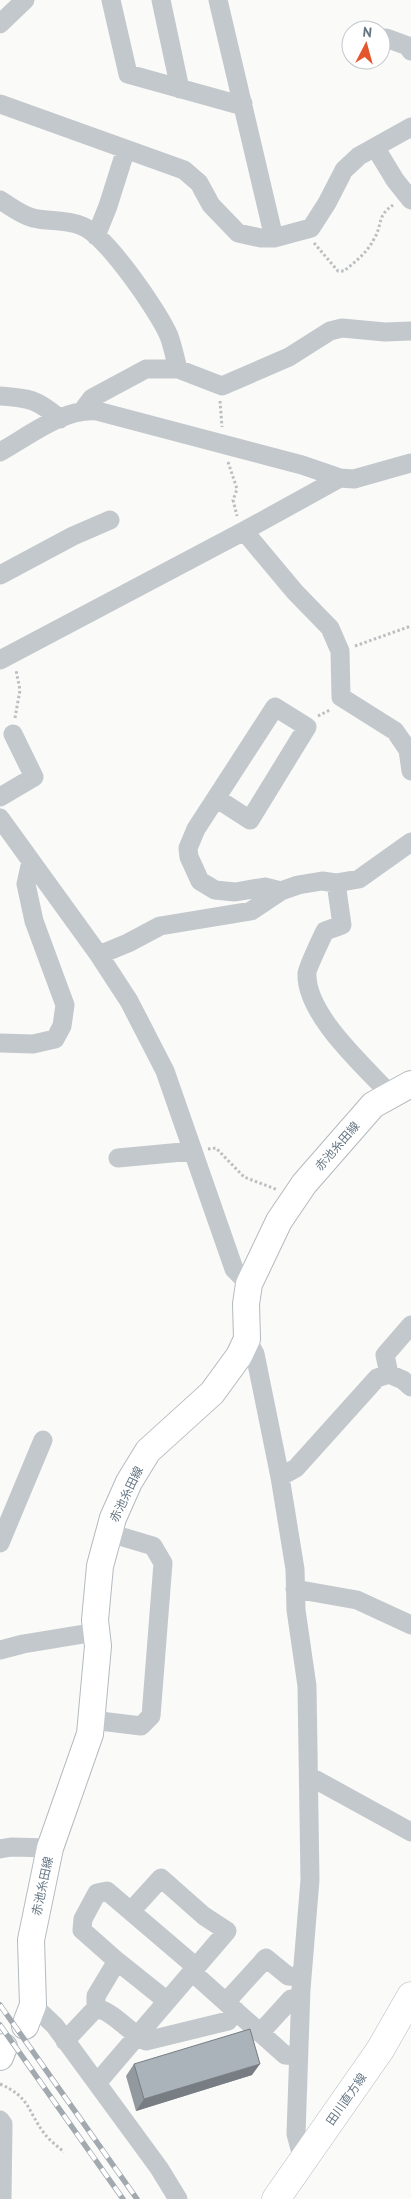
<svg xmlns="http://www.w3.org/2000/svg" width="411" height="2199" font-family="'PT Sans','Noto Sans JP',sans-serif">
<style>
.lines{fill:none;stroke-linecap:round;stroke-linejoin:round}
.secondary-casing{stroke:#b3babf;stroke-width:28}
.primary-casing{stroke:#b5babe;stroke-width:29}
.path{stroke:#bbbfc2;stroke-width:3;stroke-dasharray:2.5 2.5;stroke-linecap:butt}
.street{stroke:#c3c8cc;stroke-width:19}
.secondary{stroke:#fff;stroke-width:26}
.primary{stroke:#fff;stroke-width:28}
.rail-casing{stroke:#a2aab0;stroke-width:5.5}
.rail{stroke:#fff;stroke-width:4;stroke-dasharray:11;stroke-linecap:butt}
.wall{fill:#929a9f}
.shaded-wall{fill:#777d82}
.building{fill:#aab3b9;stroke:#777d82}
.labels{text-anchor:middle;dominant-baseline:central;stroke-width:5;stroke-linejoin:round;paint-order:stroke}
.street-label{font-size:12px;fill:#657683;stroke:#fff}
</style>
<rect width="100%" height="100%" fill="#fafaf8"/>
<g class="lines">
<g class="secondary-casing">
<path id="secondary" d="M25,2026L33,2005L31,1940L50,1848L90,1734L98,1646L95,1620L100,1566L113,1518L129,1482L148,1451L212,1393L239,1356L247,1339L246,1304L249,1284L279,1221L304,1184L373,1105L411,1084
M0,2057L4,2047"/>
</g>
<g class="primary-casing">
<path id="primary" d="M276,2199L380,2050L411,1996"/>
</g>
<path class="path" d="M314,243L338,271H344C355,262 367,253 374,239C383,224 376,217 393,205
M220,401L222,427
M228,462L237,489L233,500L237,516
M355,646L411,626
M318,716L330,710
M15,718L20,690L16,670
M208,1149L216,1148L244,1177L278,1190
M0,2084C30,2097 27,2110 44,2133C49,2140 57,2146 64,2152"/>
<path class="street" d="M111,0L128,74L236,104L243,103
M161,0L180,89
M218,0L274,238
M0,24L25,0
M386,38L408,46L411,51
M0,104L184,170L199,183L211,205L238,233L261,238H274L311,228L327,203L344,170L359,156L411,127
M375,147L395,180L411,200
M0,200C10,206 21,215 33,218C49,222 66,219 82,226C106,235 159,312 169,336C173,347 175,358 178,369
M96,236L108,206L126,149
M0,396C29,398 37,399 60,419
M83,410L92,398L146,369H178L222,386L289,357L330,331L342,328L385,332L411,331
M0,452C29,436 63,408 97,411L302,465L340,478L354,479L411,463
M244,531L295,592L330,628L340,651L341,697L395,731L408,750L411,771
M0,575L73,536L110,520
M0,660L244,531L340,478
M0,797L34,777L13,734
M216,798L250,820L307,727L275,707L196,829L188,848L189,857L200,881L215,890L235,892L265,887L281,891
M0,818L99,955L129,1001L165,1071L234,1269L249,1284
M336,883L342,925L325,931C322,937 307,969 307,973C305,1014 364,1066 390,1094
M99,955L128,943L160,926L251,911L281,891L298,885L322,881L336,883L359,879L411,842
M0,1043L33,1044L55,1039L62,1026L65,1005L34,921L26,884L31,861
M118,1158L193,1151
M247,1339L255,1354L280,1477L295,1569L296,1610L307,1686L310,1880L301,1989L296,2134L303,2160
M389,1374L385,1355L411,1325
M280,1477L296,1468L377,1378L389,1374L403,1380L411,1387
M0,1543L43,1440
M295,1589L357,1600L411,1625
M0,1650L23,1644L96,1632
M92,1720L141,1726L151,1716L163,1563L153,1546L109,1533
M309,1776L411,1832
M0,1849L11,1847L50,1848
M192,1972L285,2055L298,2056
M167,2001L117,1961L82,1930L83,1919L97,1893L107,1891L196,1967
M226,2002L266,1958L288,1976L302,1977
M33,2005L55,2026L159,2168L178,2199
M96,2008C116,2013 128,2032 146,2041L228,2021L236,2011
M260,2033L291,1999L300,2000
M65,2041L96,2008V1996L117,1961
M97,2083L227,1931L204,1916L161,1878L131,1911
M0,2120L3,2124L2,2199"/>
<use href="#secondary" class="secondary"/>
<use href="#primary" class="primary"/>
<g class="rail-casing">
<path id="rail" d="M0,2005L137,2199
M0,2025L123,2199"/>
</g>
<use href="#rail" class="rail"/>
</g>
<path class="wall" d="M134,2064L252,2075L136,2111L126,2076Z"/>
<path class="shaded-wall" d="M260,2064L252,2075L136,2111L144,2099Z"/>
<path class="building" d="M250,2029L260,2064L144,2099L134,2064Z"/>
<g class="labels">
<g class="street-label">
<text transform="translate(337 1146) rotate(-49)">赤池糸田線</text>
<text transform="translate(126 1494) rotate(-64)">赤池糸田線</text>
<text transform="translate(42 1886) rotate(-78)">赤池糸田線</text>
<text transform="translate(346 2099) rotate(-55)">田川直方線</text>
</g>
</g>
<g transform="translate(366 45) rotate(6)"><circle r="24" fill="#ffffff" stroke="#c1c8cd"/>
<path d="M0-4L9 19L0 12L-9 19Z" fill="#e4572e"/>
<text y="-8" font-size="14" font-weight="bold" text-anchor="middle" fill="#657683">N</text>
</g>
</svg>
